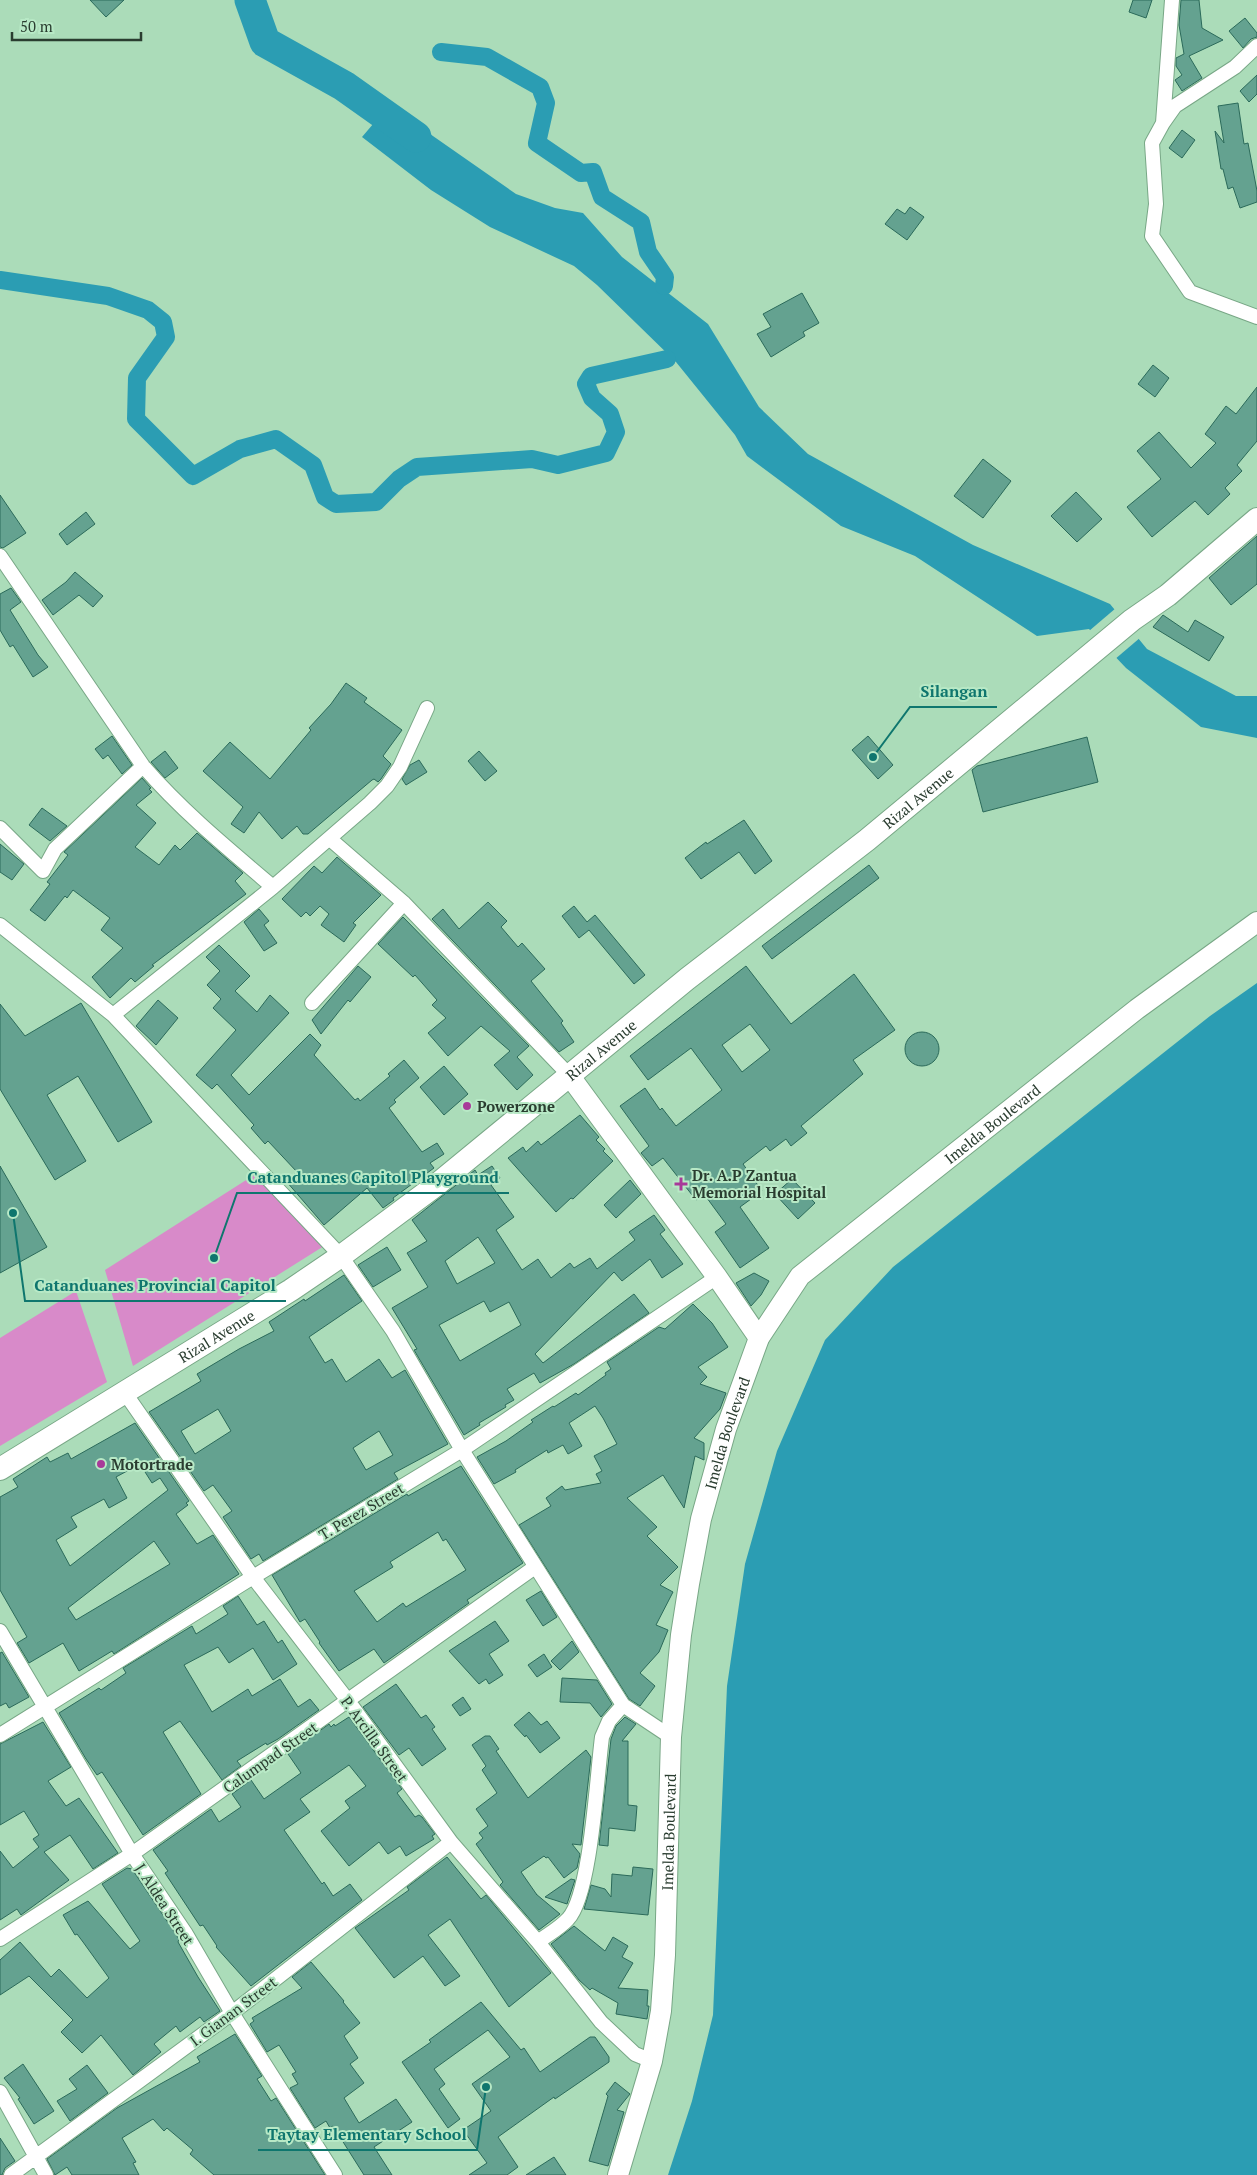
<svg xmlns="http://www.w3.org/2000/svg" width="1257" height="2175" font-family="'PT Serif',serif">
<style>
.green{fill:#d88ac9}
.water{fill:#2b9db3}
.pier{fill:#abdcb9}
.lines{fill:none;stroke-linecap:round;stroke-linejoin:round}
.canal{stroke:#2b9db3;stroke-width:18}
.river{stroke:#2b9db3;stroke-width:31}
.building{fill:#64a290;stroke:#2b6a5a;fill-rule:evenodd}
.street-casing{stroke:#78a786;stroke-width:16}
.secondary-casing{stroke:#78a786;stroke-width:22}
.primary-casing{stroke:#78a786;stroke-width:24}
.street{stroke:#fff;stroke-width:14}
.secondary{stroke:#fff;stroke-width:20}
.primary{stroke:#fff;stroke-width:22}
.poi-dot{fill:#a83a99;stroke:#b8e9c6;stroke-width:2}
.labels{text-anchor:middle;dominant-baseline:central;stroke-width:4;stroke-linejoin:round;paint-order:stroke}
.street-label{font-size:15px;fill:#2a3d30;stroke:#b8e9c6}
.poi-label{font-size:15px;font-weight:bold;fill:#2a3d30;stroke:#b8e9c6;text-anchor:start}
.leader{fill:none;stroke:#0f766e;stroke-width:2}
.callout-dot{fill:#0f766e;stroke:#b8e9c6;stroke-width:2}
.callout-label{font-size:16px;text-anchor:middle;font-weight:bold;fill:#0f766e;stroke:#b8e9c6;stroke-width:4;stroke-linejoin:round;paint-order:stroke}
</style>
<rect width="100%" height="100%" fill="#abdcb9"/>
<path class="green" d="M257,1173L324,1246L133,1366L105,1270Z
M76,1291L107,1382L0,1446V1338Z"/>
<path class="water" d="M391,103L410,120L516,194L555,208L583,213L622,257L708,324L759,407L808,454L973,545L1110,604L1147,649L1236,696H1257V738L1201,727L1126,668L1089,629L1037,636L915,556L841,526L747,456L735,435L676,362L597,285L574,266L490,227L431,190L362,137Z
M1257,983V2175H668L692,2101L713,2015L727,1686L745,1564L777,1451L825,1340L893,1267L1210,1016Z"/>
<path class="pier" d="M1116,608L1141,637L1114,660L1089,631Z"/>
<g class="lines">
<path class="canal" d="M441,52L487,57L540,87L546,103L537,143L581,173L593,172L602,197L641,222L648,252L665,277L664,286
M0,280L108,296L148,310L163,322L166,337L137,378L136,419L193,476L240,449L276,439L313,465L325,497L336,504L376,502L399,479L417,467L532,459L558,465L606,453L616,432L610,414L592,398L586,384L591,376L667,359"/>
<path class="river" d="M250,0L265,42L344,86L416,137"/>
</g>
<path class="building" d="M90,0H124L106,17Z
M1133,0H1152L1146,18L1129,12Z
M1181,0H1199L1202,28L1223,40L1189,56L1202,78L1182,91L1175,80L1182,75L1176,66V58L1184,54L1179,25Z
M1245,18L1257,33V37L1251,39L1243,48L1229,31Z
M1257,75V94L1249,102L1240,91Z
M1238,103L1244,144L1248,143L1257,191V202L1240,208L1233,187L1228,189L1223,169H1221L1215,131L1224,143L1218,106Z
M1182,130L1195,140L1182,158L1169,148Z
M910,207L924,217L907,240L885,224L897,209L905,214Z
M802,293L819,323L803,332L805,336L771,357L757,334L771,327L763,314Z
M1153,365L1169,378L1155,397L1138,384Z
M1257,387V441L1237,465L1242,471L1225,488L1230,494L1208,515L1195,501L1152,537L1127,507L1161,479L1137,451L1159,432L1191,468L1216,443L1205,434L1226,406L1236,414Z
M983,459L1011,481L983,518L954,496Z
M1076,492L1102,519L1077,542L1051,516Z
M0,495L26,533L3,548L0,547Z
M86,512L95,524L67,545L59,534Z
M1257,536V584L1231,605L1209,578Z
M75,572L103,596L93,607L79,595L53,615L42,600L66,582Z
M11,588L21,602L10,610L38,655L48,667L33,677L13,645L10,647L0,630V594Z
M1163,615L1188,632L1195,620L1224,637L1209,661L1153,627Z
M346,683L367,698L364,702L402,730L383,756L391,764L381,779L378,782L374,779L372,780L308,834H303L297,826L282,839L259,812L244,833L231,824L243,807L203,771L230,742L270,779L311,730L309,728L331,704Z
M112,736L132,765L122,774L108,755L103,759L95,749Z
M868,736L893,765L878,779L852,750Z
M1087,737L1098,782L983,812L972,770L977,766Z
M165,751L178,768L165,778L151,762Z
M479,751L497,771L485,781L468,761Z
M419,760L427,772L406,785L402,779L410,765Z
M142,778L151,788L149,789L152,792L136,805L156,823L135,847L159,865L175,845L180,850L197,833L243,873L235,881L246,894L152,965L154,966L135,982L131,978L110,998L92,977L123,948L101,930L110,918L73,890L67,898L65,896L45,921L30,910L50,884L47,882L68,855L64,852Z
M42,808L67,826L50,841L29,825Z
M744,820L772,861L755,874L739,852L701,879L685,858L706,842L707,844Z
M0,844L24,864L12,880L0,872Z
M337,857L381,895L353,923L356,925L344,942L321,925L329,914L320,906L310,916L306,912L301,917L282,899L314,866L322,873Z
M869,865L879,878L772,959L762,946Z
M488,902L507,921L501,927L518,947L522,943L545,969L531,981L563,1021L561,1023L574,1042L559,1052L432,919L443,909L459,929Z
M574,906L587,922L595,915L645,975L634,984L589,930L579,938L562,916Z
M259,909L269,921L264,925L277,943L264,951L244,922Z
M403,917L529,1046L517,1057L533,1075L517,1090L494,1065L510,1051L481,1026L448,1056L428,1033L446,1018L432,1005L437,1000L415,975L413,977L378,944Z
M219,945L250,976L235,991L257,1012L270,995L289,1013L231,1075L249,1095L310,1034L321,1045L314,1055L355,1100L358,1098L360,1101L390,1076L388,1074L404,1060L419,1078L394,1100L396,1102L389,1108L422,1152L437,1143L444,1154L430,1163L434,1168L393,1198L394,1200L383,1208L367,1188L324,1225L286,1181L297,1172L268,1141L265,1144L251,1128L254,1125L217,1084L212,1089L196,1075L236,1030L213,1008L221,999L207,985L220,971L206,957Z
M358,966L371,977L350,1002L348,1000L321,1034L312,1020Z
M746,966L791,1024L854,974L895,1030L853,1060L863,1074L801,1126L807,1133L791,1146L786,1139L770,1151L766,1146L743,1164L762,1191L740,1207L769,1248L740,1268L715,1232L726,1224L704,1194L696,1200L663,1158L652,1166L641,1153L649,1146L620,1106L645,1088L660,1110L662,1108L676,1126L722,1090L691,1048L648,1080L630,1056ZM750,1024L770,1050L742,1072L722,1045Z
M158,1000L178,1018L156,1045L136,1026Z
M81,1003L152,1122L118,1142L78,1076L47,1095L86,1161L55,1180L0,1089V1004L25,1036Z
M905 1049a17 17 0 1 1 34 0a17 17 0 1 1-34 0Z
M444,1066L468,1094L444,1115L420,1087Z
M580,1115L599,1137L596,1140L605,1149L603,1151L613,1161L573,1199L571,1198L556,1212L508,1158L523,1147L526,1152L538,1141L541,1145Z
M0,1166L47,1247L0,1273Z
M492,1166L500,1178L491,1185L514,1217L496,1230L522,1270L538,1259L551,1278L570,1263L574,1268L590,1258L597,1269L635,1240L629,1232L654,1215L665,1230L660,1234L683,1264L662,1278L650,1259L622,1281L614,1272L535,1354L543,1363L634,1294L649,1313L574,1364L540,1383L534,1373L507,1389L514,1400L505,1405L506,1407L479,1423L480,1425L464,1435L414,1350L417,1349L392,1308L428,1287L407,1253L427,1241L412,1220L475,1170L478,1175ZM478,1237L495,1263L457,1284L445,1261ZM484,1301L490,1312L509,1302L521,1325L460,1361L439,1325Z
M792,1179L815,1203L798,1219L775,1194Z
M630,1180L641,1194L616,1218L604,1205Z
M387,1247L401,1270L373,1287L358,1265Z
M754,1273L769,1281L761,1295L751,1306L736,1283Z
M344,1275L362,1301L309,1337L325,1363L332,1359L346,1382L379,1359L392,1378L405,1370L448,1444L394,1473L398,1479L263,1561L259,1554L251,1559L223,1517L232,1511L213,1485L204,1491L149,1412L201,1381L197,1374L239,1349L274,1331L269,1322L304,1299L305,1301ZM218,1409L231,1431L195,1454L181,1431ZM379,1431L393,1455L366,1470L353,1448Z
M693,1304L712,1323L728,1347L698,1367L707,1377L700,1384L726,1393L720,1409L694,1438L704,1443V1460L695,1456L684,1508L663,1475L627,1498L657,1527L647,1536L678,1567L660,1585L673,1592L656,1625L668,1630L659,1652L640,1673L655,1686L640,1706L629,1699L519,1525L551,1506L546,1498L562,1486L565,1490L601,1483L596,1474L602,1471L594,1456L617,1444L603,1418L595,1406L569,1423L582,1446L568,1454L563,1445L548,1453L547,1450L515,1470L516,1472L494,1484L477,1457L506,1441L533,1422L531,1420L553,1406L554,1407L576,1393L578,1395L606,1375L605,1373L611,1369L607,1362L659,1327L665,1329Z
M135,1423L189,1501L186,1503L188,1505L176,1514L197,1544L213,1535L239,1574L114,1654L112,1651L79,1671L63,1643L29,1663L17,1643L27,1637L0,1590V1497L18,1487L13,1479L47,1457L50,1462L68,1453L71,1459ZM140,1464L152,1483L160,1478L168,1490L70,1566L56,1540L77,1527L71,1517L104,1499L109,1508L127,1498L116,1477ZM154,1541L170,1564L76,1620L68,1608Z
M461,1466L523,1563L467,1600L469,1603L384,1663L374,1649L339,1671L319,1643L320,1642L305,1619L300,1622L272,1575L407,1494L408,1496ZM438,1532L443,1541L446,1539L466,1570L406,1607L403,1603L377,1622L354,1591L393,1567L390,1562Z
M541,1591L557,1617L543,1626L526,1600Z
M238,1596L257,1625L264,1621L278,1643L282,1640L297,1664L273,1680L253,1648L229,1663L218,1647L184,1665L212,1712L248,1689L252,1696L280,1679L298,1707L310,1699L319,1710L278,1739L267,1745L266,1743L237,1761L241,1766L222,1780L180,1721L163,1732L201,1794L143,1835L102,1772L97,1775L86,1759L59,1713L99,1688L101,1690L126,1673L123,1668L192,1626L196,1634L228,1614L223,1606Z
M495,1621L509,1641L489,1654L503,1675L489,1684L486,1679L479,1684L449,1651Z
M572,1641L579,1652L560,1670L551,1661Z
M2,1652L29,1697L9,1708L6,1703L0,1706V1653Z
M544,1654L552,1667L537,1677L528,1665Z
M562,1678L597,1680L612,1704L601,1717L590,1703L560,1702Z
M396,1684L421,1718L426,1715L435,1727L432,1729L446,1749L422,1766L409,1748L399,1755L363,1707Z
M463,1697L471,1709L460,1716L452,1705Z
M529,1712L541,1725L547,1721L560,1738L540,1753L526,1735L525,1737L514,1725Z
M349,1717L402,1789L397,1793L415,1817L419,1815L422,1817L435,1834L432,1836L434,1839L406,1856L400,1846L388,1854L379,1842L349,1866L321,1831L350,1808L345,1801L366,1786L349,1765L300,1799L310,1812L284,1830L322,1884L324,1882L333,1896L350,1884L362,1900L251,1986L216,1947L217,1946L203,1925L200,1926L165,1873L168,1871L153,1850L211,1809L219,1822L241,1807L232,1794L251,1780L264,1799L301,1773L288,1754L329,1724L331,1727L334,1724L335,1726Z
M625,1717L636,1724L622,1741H628V1805L637,1806L635,1831L609,1828L608,1846L599,1845L611,1739L616,1726Z
M43,1722L71,1767L48,1781L66,1806L79,1798L118,1853L93,1869L70,1835L44,1852L69,1880L21,1915L17,1909L0,1920V1851L13,1868L39,1847L33,1839L39,1835L24,1811L0,1825V1744Z
M485,1736H490L499,1749L496,1751L528,1798L586,1750L591,1757L581,1845L572,1844L580,1854L577,1868L564,1878L548,1857L546,1858L544,1856L521,1872L537,1895L536,1894L560,1914L539,1930L500,1885L503,1882L476,1844L483,1838L479,1833L488,1826L476,1809L497,1793L482,1770L486,1766L472,1745Z
M447,1857L481,1899L486,1895L551,1973L509,2007L450,1919L428,1935L460,1976L445,1986L423,1956L394,1978L355,1928L409,1890L407,1887Z
M633,1867L653,1869L648,1915L584,1909L591,1885L605,1889L611,1897L612,1874L632,1876Z
M127,1868L132,1869L179,1939L178,1942L198,1977L220,2011L204,2022L200,2017L180,2032L176,2026L154,2044L161,2052L133,2075L101,2035L82,2053L61,2032L73,2020L29,1976L0,1995V1960L20,1942L51,1977L59,1969L87,1998L109,1978L83,1942L77,1934L75,1935L63,1915L88,1901L130,1949L140,1941L102,1884Z
M571,1879L575,1880L567,1904L545,1897Z
M574,1926L605,1951L613,1937L628,1946L622,1957L633,1963L618,1988L648,1990L647,2006H649L647,2019L616,2014L618,2003L592,1988L590,1990L579,1980L551,1944Z
M311,1962L344,2001L343,2002L360,2023L344,2036L358,2058L350,2064L364,2083L344,2098L359,2123L396,2099L412,2122L374,2147L392,2175H364L333,2126L330,2128L326,2121L315,2128L290,2088L298,2084L292,2074L296,2072L279,2045L267,2052L250,2024L254,2021L252,2018L302,1988L292,1977Z
M481,2002L521,2050L524,2048L540,2072L590,2037H595L609,2057V2062L555,2099L554,2097L498,2137L518,2167L507,2175H469L487,2163L463,2130L491,2111L472,2084L510,2057L488,2030L434,2069L445,2084L439,2089L460,2119L448,2128L402,2062L431,2042L429,2040Z
M235,2034L262,2076L257,2079L271,2101L276,2098L325,2175H214L190,2154L193,2150L167,2128L164,2131L153,2119L122,2138L136,2162L133,2163L139,2175H72L67,2167L55,2175L47,2159L117,2108L200,2062L197,2057Z
M23,2064L54,2111L34,2124L18,2099L20,2098L4,2078Z
M87,2065L108,2093L70,2121L57,2101L77,2089L69,2079Z
M615,2082L630,2094L617,2110L624,2112L608,2166L589,2161L608,2096L606,2094Z
M0,2138L15,2161L5,2168L2,2175H0Z
M554,2157L566,2175H526Z"/>
<g class="lines">
<g class="street-casing">
<path id="street" d="M1257,46L1235,67L1175,106L1163,123L1152,143L1156,204L1152,236L1190,292L1257,317
M1163,123L1172,0
M0,556L143,766C182,811 227,848 273,887
M0,828L43,871L55,849L143,766
M330,839L404,903L569,1075
M0,925L113,1015L341,1256L393,1331L462,1450L623,1705L671,1737
M312,1003L404,903
M113,1015L273,887L370,803L387,786L400,767L427,708
M125,1393L253,1577L349,1702L451,1842L538,1942L601,2022L635,2054L652,2061
M0,1631L132,1854L186,1934L232,2013L335,2175
M0,1735L253,1577L462,1450L717,1277
M0,1939L132,1854L535,1567
M538,1942C547,1935 560,1928 568,1919C591,1895 597,1774 602,1737L609,1721L623,1705
M0,2092L46,2175
M11,2175L232,2013L451,1842"/>
</g>
<g class="secondary-casing">
<g id="secondary">
<path d="M569,1075L717,1277L759,1338"/>
<path id="s1" d="M618,2175L652,2061L661,2011L665,1955L671,1737L681,1635L689,1584L701,1519L726,1429L759,1338L800,1276L1137,1009L1257,922"/>
</g>
</g>
<g class="primary-casing">
<g id="primary">
<path id="s2" d="M0,1469L291,1290L341,1256L435,1186L687,979L867,840L1132,620L1168,595L1257,519"/>
</g>
</g>
<use href="#street" class="street"/>
<use href="#secondary" class="secondary"/>
<use href="#primary" class="primary"/>
</g>
<g class="poi-dot">
<circle cx="467" cy="1106" r="5"/>
<path d="M678.5 1176.5h5v5h5v5h-5v5h-5v-5h-5v-5h5z"/>
<circle cx="101" cy="1464" r="5"/>
</g>
<g class="labels">
<g class="street-label">
<text stroke="none"><textPath href="#s2" startOffset="1139">Rizal Avenue</textPath></text>
<text stroke="none"><textPath href="#s2" startOffset="734">Rizal Avenue</textPath></text>
<text stroke="none"><textPath href="#s1" startOffset="1174">Imelda Boulevard</textPath></text>
<text stroke="none"><textPath href="#s2" startOffset="254">Rizal Avenue</textPath></text>
<text stroke="none"><textPath href="#s1" startOffset="754">Imelda Boulevard</textPath></text>
<text transform="translate(361 1511) rotate(-31)">T. Perez Street</text>
<text transform="translate(375 1739) rotate(54)">P. Arcilla Street</text>
<text transform="translate(270 1757) rotate(-35)">Calumpad Street</text>
<text stroke="none"><textPath href="#s1" startOffset="349">Imelda Boulevard</textPath></text>
<text transform="translate(165 1904) rotate(57)">J. Aldea Street</text>
<text transform="translate(233 2011) rotate(-37)">I. Gianan Street</text>
</g>
<g class="poi-label">
<text x="477" y="1106">Powerzone</text>
<text x="692" y="1175">Dr. A.P Zantua<tspan x="692" dy="17">Memorial Hospital</tspan></text>
<text x="111" y="1464">Motortrade</text>
</g>
</g>
<path class="leader" d="M873 757L910 707H997M214 1258L237 1193H509M13 1213L25 1301H286M486 2087L477 2150H258"/>
<g class="callout-dot">
<circle cx="873" cy="757" r="5"/>
<circle cx="214" cy="1258" r="5"/>
<circle cx="13" cy="1213" r="5"/>
<circle cx="486" cy="2087" r="5"/>
</g>
<g class="callout-label">
<text x="954" y="697">Silangan</text>
<text x="373" y="1183">Catanduanes Capitol Playground</text>
<text x="155" y="1291">Catanduanes Provincial Capitol</text>
<text x="367" y="2140">Taytay Elementary School</text>
</g>
<path d="M12 32v8h129v-8" fill="none" stroke="#2a3d30" stroke-width="2.5"/>
<text x="20" y="32" font-size="15" fill="#2a3d30" stroke="#b8e9c6" stroke-width="4" paint-order="stroke">50 m</text>
</svg>
